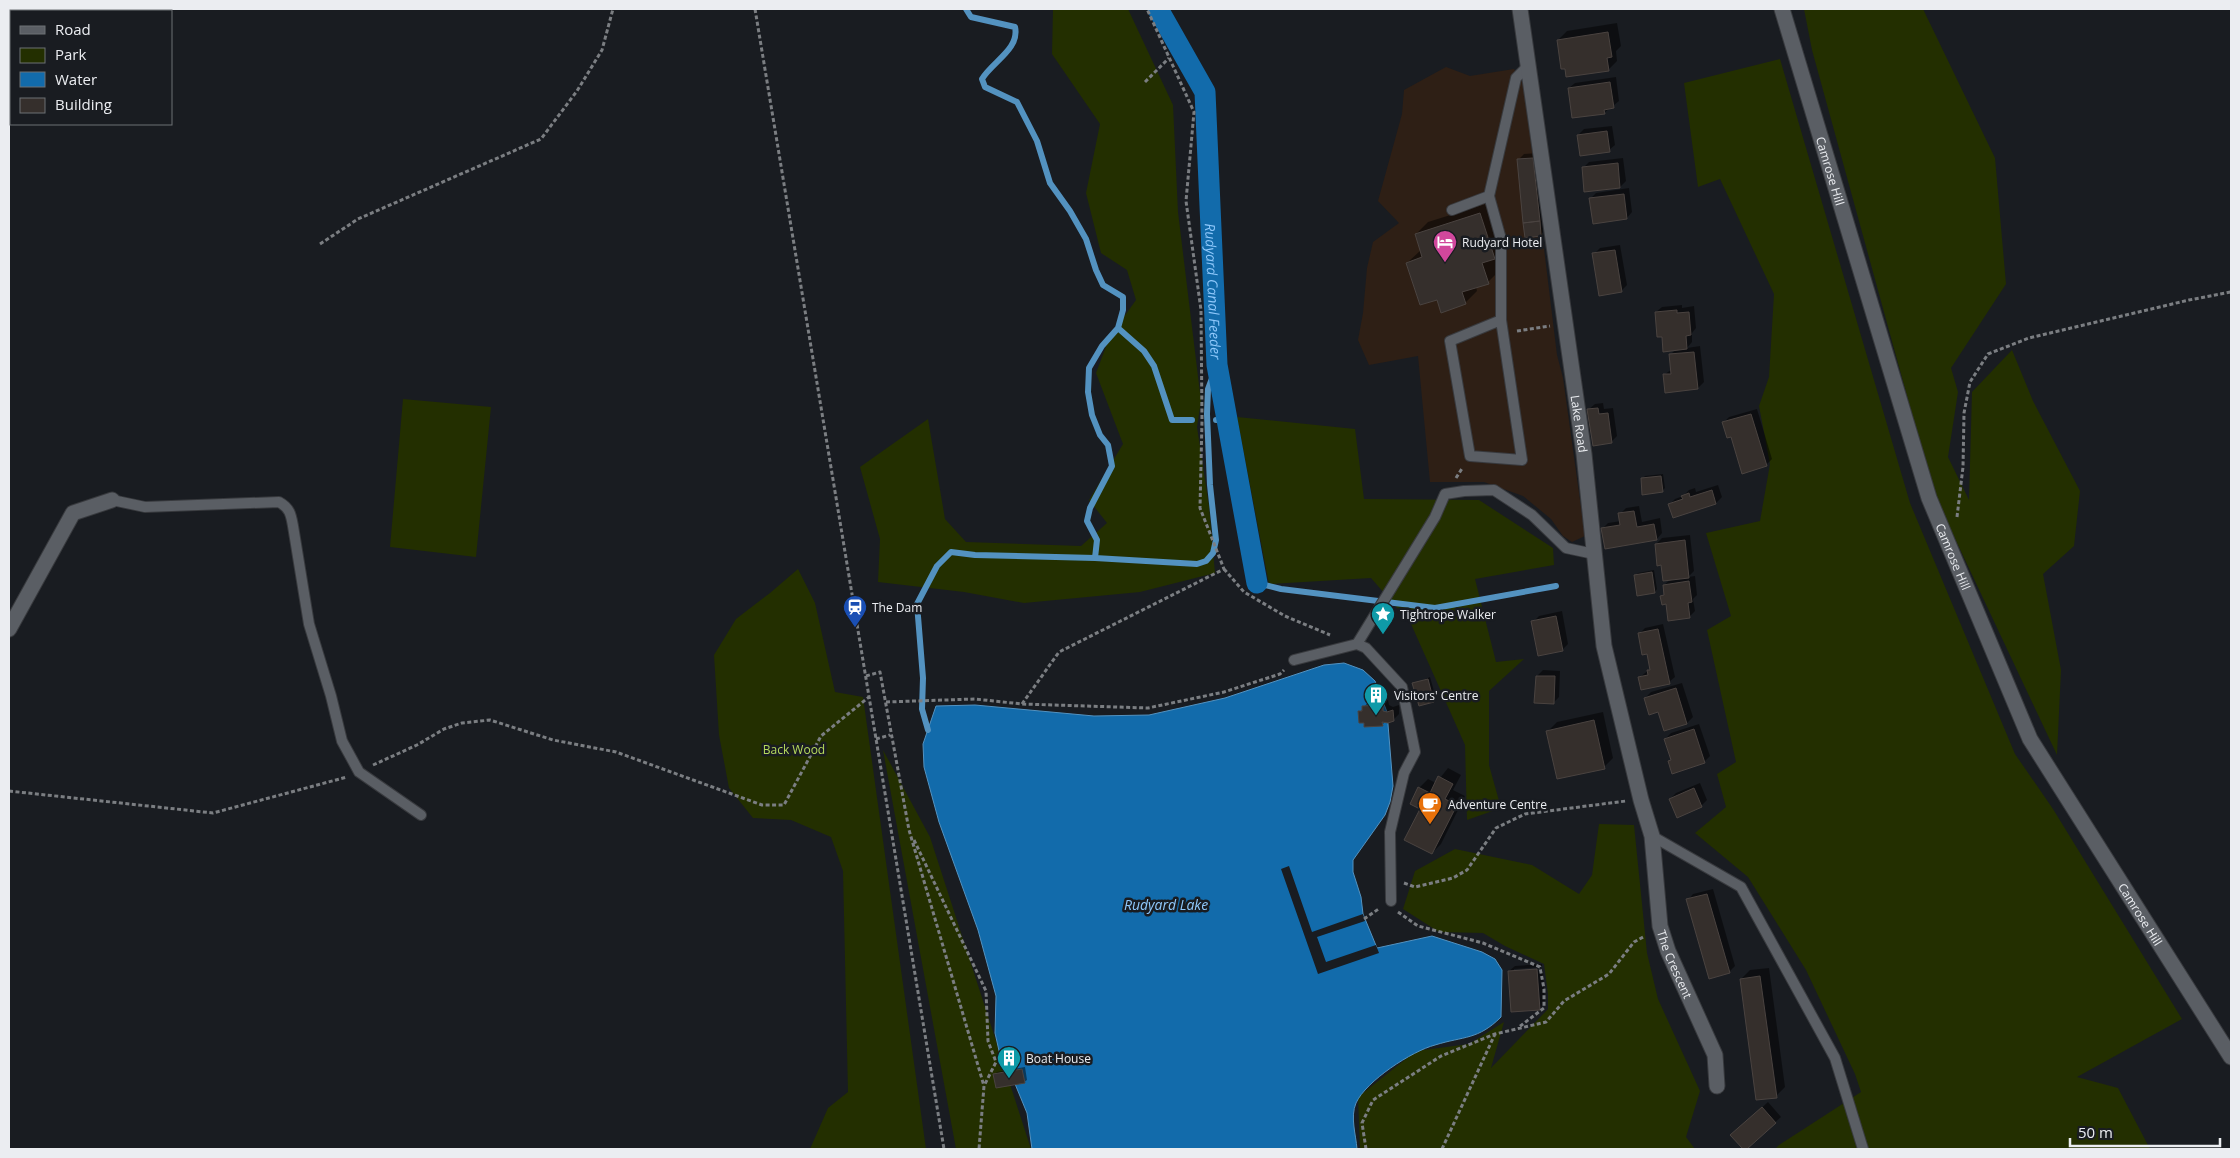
<svg xmlns="http://www.w3.org/2000/svg" width="2240" height="1158" font-family="'Open Sans',sans-serif">
<style>
.commercial{fill:#2e1f15}
.green{fill:#232f00}
.water{fill:#126bab;stroke:#5392c0}
.pier{fill:#191c21}
.shadow{fill:#0007}
.lines{fill:none;stroke-linecap:round;stroke-linejoin:round}
.stream{stroke:#5392c0;stroke-width:6}
.canal{stroke:#126bab;stroke-width:21}
.building{fill:#352f2c;stroke:#4a4340}
.service-casing{stroke:#383a3e;stroke-width:12}
.minor-casing{stroke:#383a3e;stroke-width:17}
.tertiary-casing{stroke:#383a3e;stroke-width:17}
.path{stroke:#7b7e82;stroke-width:3;stroke-dasharray:4 2.5;stroke-linecap:butt}
.service{stroke:#5a5e64;stroke-width:10}
.minor{stroke:#5a5e64;stroke-width:15}
.tertiary{stroke:#5a5e64;stroke-width:15}
.labels{text-anchor:middle;dominant-baseline:central;stroke-width:5;stroke-linejoin:round;paint-order:stroke}
.street-label{font-size:12px;fill:#ebedf1;stroke:#191c21}
.poi-label{font-size:12px;fill:#ebedf1;stroke:#191c21;text-anchor:start}
.park-label{font-size:12px;fill:#b7db5e;stroke:#191c21}
.water-label{font-size:14px;font-style:italic;fill:#8fc8fb;stroke:#191c21}
</style>
<rect width="100%" height="100%" fill="#191c21"/>
<path class="commercial" d="M1446,67L1470,76L1514,69L1524,85L1557,355L1563,378L1585,536L1572,542L1563,536L1551,519L1523,496L1484,482H1430L1418,356L1369,365L1358,340L1363,313L1367,268L1373,242L1399,223L1378,201L1402,114L1404,90Z"/>
<path class="green" d="M1053,9H1128L1173,105L1178,212L1201,401L1197,427L1209,506L1215,573L1140,592L1024,603L964,592L878,582L880,539L860,467L928,419L945,519L966,542L1081,546L1107,523L1089,500L1123,444L1096,373L1110,336L1136,300L1127,270L1101,253L1086,193L1100,124L1052,54Z
M1804,9H1923L1995,158L2006,284L1951,368L1958,392L1948,457L1969,500L1972,392L2012,350L2033,401L2080,491L2074,546L2043,574L2061,670L2057,755L1934,494L1812,50Z
M1780,59L1910,503L2015,754L2053,809L2182,1019L2077,1077L2118,1088L2150,1149H1775L1779,1145L1861,1092L1855,1074L1806,970L1748,877L1695,833L1726,807L1717,774L1736,762L1707,630L1731,616L1706,533L1760,521L1770,464L1759,406L1769,377L1774,294L1720,179L1698,187L1684,83Z
M403,399L491,407L476,557L390,547Z
M1237,417L1355,429L1364,499L1479,500L1553,548L1554,565L1475,579L1496,662L1524,659L1489,691V765L1501,808L1467,820L1465,745L1411,624L1371,578L1269,584Z
M798,569L815,603L835,692L863,697L926,1149H810L828,1108L848,1092L843,871L831,837L791,820L753,818L729,788L719,735L714,655L736,619L770,593Z
M883,750L930,837L1031,1149H956Z
M1599,824L1634,825L1647,953L1658,999L1700,1091L1686,1137L1695,1149H1360L1358,1097L1416,1051L1469,1044L1504,1022L1491,1068L1548,1009V994L1544,964L1505,946L1483,933L1439,932L1403,909L1415,871L1455,849L1532,865L1579,894L1592,875Z"/>
<path class="water" d="M1344,663L1363,670L1375,681L1387,712L1393,786L1390,802L1385,815L1353,860V872L1361,897L1363,914L1377,948L1432,936L1482,952L1495,959L1502,970L1501,1017C1478,1040 1464,1036 1435,1045C1412,1051 1366,1081 1356,1103C1350,1117 1356,1135 1357,1149H1032L1027,1113L1013,1079L1000,1055L995,1033L996,996L978,930L939,822L924,767L923,744L936,706L975,705L1094,716L1149,715L1225,698L1324,665Z"/>
<path class="pier" d="M1289,866L1312,932L1363,914L1365,921L1317,937L1326,962L1376,945L1379,953L1318,974L1281,869Z"/>
<path class="shadow" d="M1617,23L1621,46L1616,51L1617,61L1608,70L1558,40L1567,31Z
M1616,77L1619,101L1604,113L1569,88L1575,83Z
M1612,126L1615,145L1609,150L1578,135L1584,129Z
M1539,153L1545,214L1542,217L1543,232L1541,235L1518,160L1524,154Z
M1623,158L1626,181L1620,187L1583,168L1589,162Z
M1629,188L1632,212L1627,218L1590,199L1596,193Z
M1492,202L1506,246L1496,256L1500,270L1488,282L1476,287L1477,291L1465,303L1437,298L1407,263L1421,250L1416,234L1428,222Z
M1620,245L1627,285L1621,291L1594,254L1600,248Z
M1682,305V308L1694,306L1696,328L1692,333V342L1687,348L1700,346L1704,382L1698,388L1664,375L1672,369L1670,355L1676,349L1663,335L1656,312L1662,307Z
M1603,403L1604,409L1613,408L1617,436L1611,442L1589,409L1595,404Z
M1757,409L1772,459L1766,465L1732,435L1723,423L1729,417Z
M1663,474L1665,488L1662,491L1642,479L1645,476Z
M1718,485L1722,497L1716,503L1674,516L1670,504L1675,499L1683,496L1689,490L1695,488L1696,492Z
M1639,506L1642,522L1660,518L1662,533L1657,539L1602,529L1608,523L1621,521L1620,514L1626,508Z
M1690,535L1694,571L1688,577L1695,576L1697,595L1693,599L1695,611L1689,617L1667,603L1662,596L1665,593L1664,585L1671,579L1662,564L1656,544L1662,538Z
M1654,570L1657,589L1655,592L1635,576L1638,573Z
M1562,611L1568,644L1562,650L1533,622L1539,616Z
M1663,624L1675,677L1669,682L1639,678L1651,668L1648,652L1639,634L1645,628Z
M1543,670L1560,671L1559,697L1553,703L1537,676Z
M1430,677L1436,698L1433,701L1414,684Z
M1682,683L1693,717L1687,723L1665,730L1659,711L1645,698L1651,692Z
M1388,700L1389,705L1393,707L1399,705V714L1393,720L1386,721L1382,725L1360,712L1369,701Z
M1603,712L1613,758L1604,767L1548,731L1557,722Z
M1699,724L1710,756L1704,762H1669L1672,759L1665,739L1671,733Z
M1448,768L1461,775L1453,790L1465,796L1441,844L1432,853L1421,808L1419,788L1428,779L1436,783Z
M1700,783L1707,800L1701,806L1678,816L1670,799L1676,793Z
M1713,889L1735,966L1729,972L1688,900L1693,894Z
M1542,964V967L1514,969V972L1543,970L1545,1003L1539,1009L1509,971L1515,966Z
M1769,968L1785,1087L1776,1096L1741,979L1750,970Z
M1025,1067L1027,1080L1024,1082L995,1074L997,1072Z
M1768,1102L1781,1117L1745,1149L1732,1135Z"/>
<g class="lines">
<path class="stream" d="M966,9L971,17L1015,27C1020,49 992,62 982,79L985,87L1017,102L1037,141L1050,183L1070,211L1086,239L1096,270L1103,285L1123,297V310L1118,328L1102,346L1089,368L1088,392L1092,415L1100,435L1108,445L1112,466L1090,508L1087,521L1097,540L1095,558
M1118,328L1144,351L1154,366L1172,420H1192
M1216,420H1227
M1257,583L1281,589L1435,608L1556,586
M928,730L922,709L923,678L917,604L937,566L951,552L975,555L1095,558L1197,564L1206,561L1213,553L1216,540L1210,485L1207,414L1208,389L1217,365"/>
<path class="canal" id="s1" d="M1158,9L1205,92L1217,365L1257,583"/>
</g>
<path class="building" d="M1608,32L1612,57L1607,58L1609,71L1566,77L1565,69H1561L1557,40Z
M1610,82L1614,108L1604,110L1605,114L1572,118L1568,88Z
M1607,131L1610,152L1580,156L1577,135Z
M1533,158L1540,221L1523,223L1517,159Z
M1618,163L1620,188L1584,192L1582,167Z
M1624,194L1627,219L1593,224L1589,198Z
M1480,213L1495,259L1482,263L1489,284L1462,292L1466,304L1441,313L1437,300L1420,305L1406,263L1422,257L1415,234Z
M1540,221L1541,236L1525,238L1523,223Z
M1615,250L1622,292L1599,296L1592,253Z
M1677,310V313L1689,312L1691,335L1686,336L1687,349L1663,352L1662,337H1657L1655,312Z
M1694,352L1698,389L1665,393L1663,374H1671L1669,354Z
M1598,408L1599,414L1608,413L1612,443L1593,446L1587,409Z
M1751,414L1767,466L1742,474L1731,437L1727,438L1722,422Z
M1661,476L1663,492L1642,495L1641,478Z
M1712,490L1716,504L1673,518L1668,504L1683,499L1681,496L1689,493L1690,497Z
M1634,511L1637,527L1654,524L1657,540L1605,549L1601,528L1620,525L1618,513Z
M1685,540L1689,578L1663,581L1661,565L1657,566L1655,544Z
M1652,572L1655,593L1637,596L1634,575Z
M1689,581L1692,602L1688,603L1690,618L1668,621L1666,604L1662,605L1660,596L1664,595L1663,585Z
M1556,616L1563,651L1538,656L1531,621Z
M1658,629L1670,684L1641,690L1638,677L1648,675L1647,670H1650L1647,654L1642,655L1638,633Z
M1536,676H1555L1554,704L1534,703Z
M1428,679L1434,702L1419,706L1412,683Z
M1676,688L1687,724L1664,731L1658,712L1649,715L1644,698Z
M1383,705V711L1387,712L1393,710L1394,721L1388,723L1382,722L1383,726L1364,727V723H1359L1358,711H1362V706Z
M1594,720L1605,769L1557,779L1546,731Z
M1694,729L1705,763L1672,774L1668,761L1671,760L1664,739Z
M1438,776L1453,784L1445,799L1457,805L1432,854L1404,840L1420,809L1410,804L1418,787L1430,793Z
M1694,788L1702,807L1677,818L1669,799Z
M1707,894L1730,973L1709,979L1686,899Z
M1537,969L1540,1010L1511,1012L1508,971Z
M1760,976L1777,1098L1756,1100L1740,979Z
M1022,1069L1025,1083L996,1088L993,1074Z
M1762,1107L1776,1123L1747,1149H1743L1730,1135Z"/>
<g class="lines">
<g class="service-casing">
<path id="service" d="M1489,196L1516,78L1528,66
M1452,210L1489,196L1501,239V320L1522,460L1470,456L1450,341L1501,320
M112,500L145,507L279,502C290,508 291,515 293,526L309,624L331,696L342,741L359,772L421,815
M1357,644L1435,517L1445,494L1464,491L1494,490L1532,515L1566,548L1594,554
M1294,660L1357,644L1366,648L1402,687L1415,752L1404,773L1390,832L1391,901
M1652,836L1741,887L1835,1058L1863,1149"/>
</g>
<g class="minor-casing">
<g id="minor">
<path id="s2" d="M1520,9L1584,454L1604,646L1641,800L1652,836L1660,926L1668,951L1715,1055L1717,1086"/>
<path d="M9,629L73,513L112,500"/>
</g>
</g>
<g class="tertiary-casing">
<g id="tertiary">
<path id="s3" d="M1782,9L1929,498L2030,739L2231,1057"/>
</g>
</g>
<path class="path" d="M755,9L944,1149
M1145,82L1169,58
M320,244L358,219L541,139L577,91L602,50L613,9
M1517,331L1550,326
M1456,478L1463,467
M1957,517L1963,467L1964,413L1970,382L1988,354L2029,338L2189,300L2231,292
M1224,569L1244,592L1285,616L1330,635
M866,676L880,672L909,830L984,1086L979,1149
M886,702L975,699L1022,704L1148,708L1224,692L1280,674L1284,670
M1022,704L1059,652L1224,569L1200,508L1202,420L1201,310L1186,201L1194,112L1147,9
M876,739L890,735
M373,765L417,745L444,729L462,723L490,720L553,740L616,752L762,805H784L821,736L869,697
M9,791L213,813L347,777
M914,840L986,991L988,1041L996,1062L984,1086
M1404,883L1415,887L1453,878L1467,870L1496,828L1525,814L1626,801
M1398,912L1418,926L1483,943L1540,967L1544,989V1008L1519,1027
M1364,919L1380,908
M1366,1149L1362,1123L1373,1100L1441,1056L1495,1034L1546,1022L1564,1001L1609,974L1634,942L1645,936
M1442,1149L1495,1034"/>
<use href="#service" class="service"/>
<use href="#minor" class="minor"/>
<use href="#tertiary" class="tertiary"/>
</g>
<defs>
<g id="hotel-pin" transform="scale(1.25)"><path d="M0 17L-7.5 6A9.5 9.5 0 1 1 7.5 6Z" fill="#d1479c" stroke="#191c21"/><path d="M-6-4.5h1.5V1H6V5H4.5V3h-9V5H-6ZM-4 0a1.8 1.8 0 1 1 3.6 0ZM.5 0V-2.5h3Q6-2.5 6 0Z" fill="#fff"/></g>
<g id="station-pin" transform="scale(1.25)"><path d="M0 17L-7.5 6A9.5 9.5 0 1 1 7.5 6Z" fill="#1a4fb4" stroke="#191c21"/><path d="M-3-6H3Q5-6 5-4V2Q5 4 3 4L4.5 6H3L1.5 4h-3L-3 6H-4.5L-3 4Q-5 4-5 2V-4Q-5-6-3-6ZM-3.5-4v3h7v-3ZM-3.5 1v1.5H-2V1ZM2 1v1.5H3.5V1Z" fill="#fff"/></g>
<g id="sight-pin" transform="scale(1.25)"><path d="M0 17L-7.5 6A9.5 9.5 0 1 1 7.5 6Z" fill="#0f9aa8" stroke="#191c21"/><path d="M0-6L1.8-2.2L6-1.7L2.9 1.2L3.7 5.4L0 3.3L-3.7 5.4L-2.9 1.2L-6-1.7L-1.8-2.2Z" fill="#fff"/></g>
<g id="building-pin" transform="scale(1.25)"><path d="M0 17L-7.5 6A9.5 9.5 0 1 1 7.5 6Z" fill="#0f9aa8" stroke="#191c21"/><path d="M-4-6H4V6H1V3H-1V6H-4ZM-2.5-4.3h1.7v1.8h-1.7ZM.8-4.3h1.7v1.8H.8ZM-2.5-1h1.7V.8h-1.7ZM.8-1h1.7V.8H.8Z" fill="#fff"/></g>
<g id="cafe-pin" transform="scale(1.25)"><path d="M0 17L-7.5 6A9.5 9.5 0 1 1 7.5 6Z" fill="#e8710a" stroke="#191c21"/><path d="M-5.5-4.5H6V0H3Q3 3.5 0 3.5H-2.5Q-5.5 3.5-5.5 0ZM3-3.2v2h1.7v-2ZM-6 4.5H4V6H-6Z" fill="#fff"/></g>
</defs>
<g fill-rule="evenodd">
<use href="#hotel-pin" x="1445" y="242"/>
<use href="#station-pin" x="855" y="607"/>
<use href="#sight-pin" x="1383" y="614"/>
<use href="#building-pin" x="1376" y="695"/>
<use href="#cafe-pin" x="1430" y="804"/>
<use href="#building-pin" x="1009" y="1058"/>
</g>
<g class="labels">
<g class="street-label">
<text stroke="none"><textPath href="#s3" startOffset="169">Camrose Hill</textPath></text>
<text stroke="none"><textPath href="#s2" startOffset="419">Lake Road</textPath></text>
<text stroke="none"><textPath href="#s3" startOffset="574">Camrose Hill</textPath></text>
<text stroke="none"><textPath href="#s3" startOffset="979">Camrose Hill</textPath></text>
<text stroke="none"><textPath href="#s2" startOffset="970">The Crescent</textPath></text>
</g>
<g class="poi-label">
<text x="1462" y="242">Rudyard Hotel</text>
<text x="872" y="607">The Dam</text>
<text x="1400" y="614">Tightrope Walker</text>
<text x="1394" y="695">Visitors' Centre</text>
<text x="1448" y="804">Adventure Centre</text>
<text x="1026" y="1058">Boat House</text>
</g>
<g class="park-label">
<text x="794" y="749">Back Wood</text>
</g>
<g class="water-label">
<text stroke="none"><textPath href="#s1" startOffset="295">Rudyard Canal Feeder</textPath></text>
<text x="1166" y="904">Rudyard Lake</text>
</g>
</g>
<rect width="2240" height="1158" fill="none" stroke="#ebedf1" stroke-width="20"/>
<rect x="10" y="10" width="162" height="115" fill="#191c21" stroke="#6d7074"/>
<rect x="20" y="26" width="25" height="8" fill="#5a5e64" stroke="#6d7074"/>
<text x="55" y="35" font-size="15" fill="#ebedf1">Road</text>
<rect x="20" y="48" width="25" height="15" fill="#232f00" stroke="#6d7074"/>
<text x="55" y="60" font-size="15" fill="#ebedf1">Park</text>
<rect x="20" y="72" width="25" height="15" fill="#126bab" stroke="#6d7074"/>
<text x="55" y="85" font-size="15" fill="#ebedf1">Water</text>
<rect x="20" y="98" width="25" height="15" fill="#352f2c" stroke="#6d7074"/>
<text x="55" y="110" font-size="15" fill="#ebedf1">Building</text>
<path d="M2070 1138v8h150v-8" fill="none" stroke="#ebedf1" stroke-width="2.5"/>
<text x="2078" y="1138" font-size="15" fill="#ebedf1" stroke="#191c21" stroke-width="4" paint-order="stroke">50 m</text>
</svg>
